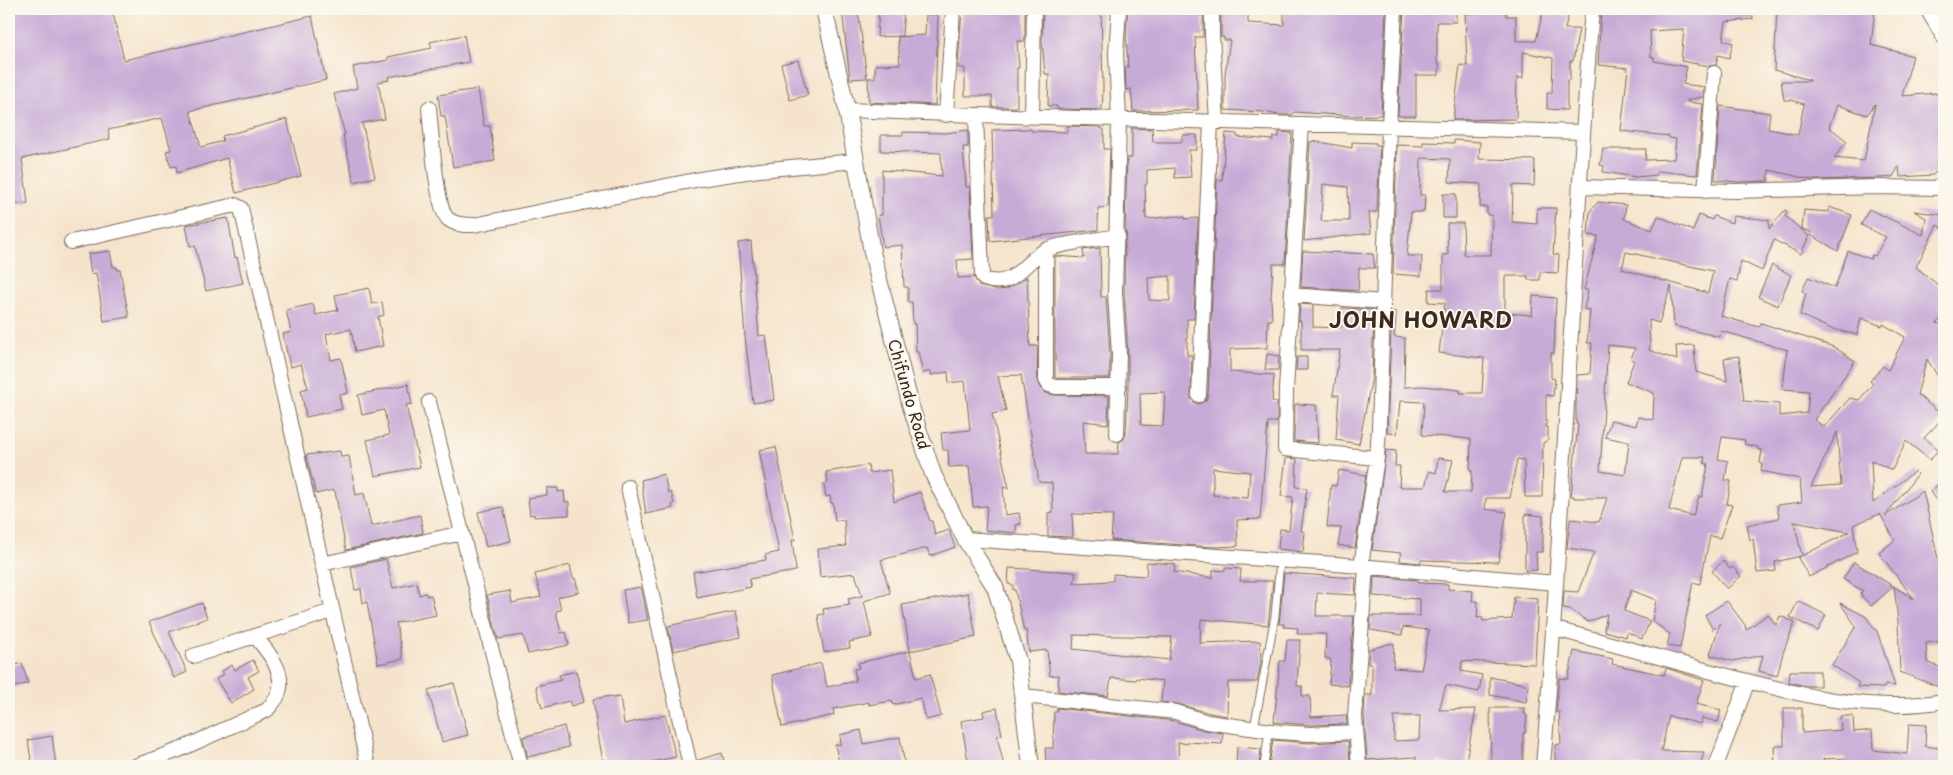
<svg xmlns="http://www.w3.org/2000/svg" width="1953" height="775" font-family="'Playpen Sans',sans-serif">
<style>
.building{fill:#c7abd7;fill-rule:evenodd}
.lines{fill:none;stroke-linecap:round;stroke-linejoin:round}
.service-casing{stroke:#7c6b5b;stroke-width:9}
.minor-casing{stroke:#7c6b5b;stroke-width:16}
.tertiary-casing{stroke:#7c6b5b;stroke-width:18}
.service{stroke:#fff;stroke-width:7}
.minor{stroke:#fff;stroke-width:14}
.tertiary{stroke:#fff;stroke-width:16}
.labels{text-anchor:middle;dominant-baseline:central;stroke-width:4;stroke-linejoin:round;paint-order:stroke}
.street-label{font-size:16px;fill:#3b2a1e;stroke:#fbf7ec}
.district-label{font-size:21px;font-weight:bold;letter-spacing:1px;fill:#3b2a1e;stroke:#fbf7ec}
</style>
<rect width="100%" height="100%" fill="#fbf7ec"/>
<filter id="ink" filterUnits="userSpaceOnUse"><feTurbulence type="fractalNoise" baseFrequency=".02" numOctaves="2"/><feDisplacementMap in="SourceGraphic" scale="10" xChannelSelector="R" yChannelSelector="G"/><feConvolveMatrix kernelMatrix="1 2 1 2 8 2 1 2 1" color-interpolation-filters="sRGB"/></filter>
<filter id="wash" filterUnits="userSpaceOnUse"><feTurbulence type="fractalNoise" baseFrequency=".0096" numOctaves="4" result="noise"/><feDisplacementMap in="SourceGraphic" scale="20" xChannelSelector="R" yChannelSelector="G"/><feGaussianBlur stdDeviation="1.12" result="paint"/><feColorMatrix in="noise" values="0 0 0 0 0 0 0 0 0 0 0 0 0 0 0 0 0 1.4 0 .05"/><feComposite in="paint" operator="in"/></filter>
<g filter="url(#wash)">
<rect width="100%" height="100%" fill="#f5e4cb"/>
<g id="blocks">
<path class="building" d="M9,9H112L124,60L312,16L326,80L190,111L201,147L223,141L222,136L287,119L301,176L236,193L227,158L177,173L176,166L171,167L166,151L171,150L162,118L108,130L110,139L22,159L28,203L9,205Z
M842,9H858L867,78L850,79Z
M879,9L904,10L902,36L877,37Z
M962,9H1025V41H1017L1019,68H1017V107H992V96H965V68H958Z
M1043,9H1101L1103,88L1102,110L1057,109V106H1048L1049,74H1045L1042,41Z
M1128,9H1203V37H1195L1198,110L1133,111L1131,89L1126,90L1125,67H1128L1126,34Z
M1221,9H1248V23L1284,25V9H1386L1381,115L1353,116L1294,112L1292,115H1279L1264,112L1225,110V74L1230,40H1224V37H1221Z
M1404,9H1456V22H1437V63H1439V75H1416V116H1398Z
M1601,9H1752L1753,19L1726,22L1723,40L1733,43L1729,58L1718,55L1716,65L1709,66L1681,61L1684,29L1650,31L1651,57H1654V61L1687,67L1683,84L1704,87L1703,97L1687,100V102L1703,104L1697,175L1657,171V175L1636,177L1603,172L1604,166L1600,165L1603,149H1646L1645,160L1674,159L1676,139L1669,138V136L1621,131L1628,68L1598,65Z
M1777,9H1875L1871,45L1913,56L1902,96L1936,93L1944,107V157L1936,164L1940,168L1933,175L1900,177L1899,166L1893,177L1878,178L1813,180L1769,170L1768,181L1738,182L1715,180L1720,106L1770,113L1768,129L1798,135L1804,104L1791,100H1784L1781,81H1810V80L1774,70ZM1875,104L1864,161L1834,158L1847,141L1829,127L1837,105L1867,115Z
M1506,10V16H1516V41H1536L1543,10L1568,16L1565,29H1579L1573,61H1570V80H1567V110L1547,109V93H1552L1553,58L1523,52V78H1517L1516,119L1453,120L1460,65L1467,66L1465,14Z
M926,14L938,15L935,105L869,102L868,78H875V65L900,64L898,37L925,35Z
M464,35L469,62L388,77L389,80L378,82L385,119L362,123L375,177L354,182L343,135H345L334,94L357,88L353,67L388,60V57L432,48L430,42Z
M798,60L808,95L790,100L781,64Z
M478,89L484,126H490L495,161L453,167L445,116H441L438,95Z
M1067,126L1101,127V129H1104V149H1110L1108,207L1098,208V230L990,241L989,215H994L992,130L1031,129V131L1067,132Z
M1132,128L1152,129L1153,142H1182V135H1197V150H1189L1191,177L1175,178V168L1147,170V184L1145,185L1146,219L1176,216L1185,217V219L1198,218L1194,319H1187V355H1192L1191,399L1195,403L1199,404L1206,400L1208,395L1217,179L1222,180L1226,133L1237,134V137L1273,140V137H1279V132L1292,133L1285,264H1273L1271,298L1272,320H1268L1267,348L1230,349V372L1274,375L1272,401L1277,402V422H1268L1260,519L1237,520L1238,546L1214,547L1111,540L1113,515L1072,514L1073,537L1048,536V513L1053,512L1052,483L1039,482L1021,375L998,376L1006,411L992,414L1009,488L1003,487L1005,515L1019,513L1021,524L1016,525V533L985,530L987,506L973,507L969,466L949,467L948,450H943L941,433L970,430L965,381L949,383L948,372L931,375V371L923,373L918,352H916L915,324H913L912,302H908V287H904L902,245L883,247L878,215H882V170L942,176L941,153L881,151V135H903V132L946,133L968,130V147H963L966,187H970L973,259L957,260L958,278L974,277L979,286L996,290L1007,289L1027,277L1030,346H1037L1038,384L1046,393L1054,395L1109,396L1108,424L1083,421L1085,454H1118L1119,442L1124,439L1126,434L1128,387V354L1124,291L1125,241L1127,235L1125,231L1127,158H1132ZM1170,276V301L1149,300L1148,278ZM1165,392L1163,426L1141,425L1140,393ZM1213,468L1250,472L1248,498L1213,495Z
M1454,140L1480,142L1479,159L1535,160L1534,186L1513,185L1512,222L1537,224V208H1556L1553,254L1559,255L1558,273L1540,272V280H1528V276H1505V313L1532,315L1533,296L1556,298L1554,353H1551V378L1555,379L1553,396L1546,395V427H1548V440L1543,443L1542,497H1525L1524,460L1517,459L1510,498H1486L1485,509L1507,512L1498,562L1421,560L1420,563L1400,561L1401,553L1372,550L1386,450L1396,451L1395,466H1400L1399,487H1425L1429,471L1436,473L1438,458L1453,460L1445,492H1471L1472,471L1470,470L1471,439L1422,435L1424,402L1400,401L1397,434L1387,433L1392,312H1396L1394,337L1405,338L1404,387L1422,386L1460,390V393H1482L1484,358L1439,353L1445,303L1428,302L1429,289H1443V255H1448L1447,223H1463L1464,255H1491L1492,215H1487V207H1480L1481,184L1449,182L1450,159L1421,158L1420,195H1425L1424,212H1411L1407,256H1422L1421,276L1393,274L1397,145L1423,146V142L1454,143Z
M1314,141L1352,148V142L1376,143V145H1380L1377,212H1369L1371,233L1304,241L1310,142ZM1323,184L1348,187L1349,221H1321Z
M1443,194H1456V218H1443Z
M1598,202L1626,205L1624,219L1652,230L1658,216L1693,231L1699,215L1712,220L1714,216L1732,223L1733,216L1769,220V229L1785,210L1787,211L1785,216L1809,236L1801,254L1774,240L1762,271L1741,261L1737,281L1730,279L1721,316L1759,327L1761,323L1834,347L1855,361L1814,420L1824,427L1850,398L1859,400L1873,384L1870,381L1883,366L1888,370L1905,337L1883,324L1882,326L1861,318L1857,335L1829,328L1800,315L1806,293L1802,291L1808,277L1835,288L1848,251L1871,259L1872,255L1875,256L1886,237L1861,225L1869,209L1923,235L1926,218L1914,211L1944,215V230L1937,225L1916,267L1944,290V315L1937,323L1944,327V386L1927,359L1917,394L1944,417L1924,438L1938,450L1930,460L1906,441L1892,470L1871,460L1873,503L1915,471L1918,474L1885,516L1923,491L1942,577L1944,576V641L1926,643L1927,662L1944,669V689L1900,672L1898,621L1894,586L1871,606L1860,594L1863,591L1843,579L1854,562L1914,599L1879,553L1895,540L1880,514L1853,525L1857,552L1809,577L1798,558L1801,556L1775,562L1776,571L1757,573L1753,539L1750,540L1747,525L1779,518L1777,505L1802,502L1800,479L1761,471L1762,464L1760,463L1762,450H1758V447L1744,444L1745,440L1722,437L1718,459L1728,461L1725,480L1731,481L1727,504L1732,505L1720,538L1710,536L1700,584L1693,582L1680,648L1667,646L1670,634L1652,621L1656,600L1631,590L1624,611L1650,621L1642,639L1627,632L1626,637L1604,631L1607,614L1588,622L1570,609L1563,608L1564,591L1578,592L1594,552L1567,548L1570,519L1599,522L1607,498H1574V496H1571L1578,424H1576V406L1577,375L1590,374L1592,343H1587L1590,310L1584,309L1588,290H1584L1598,236L1588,235L1590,211ZM1626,252L1713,271L1708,293L1622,269ZM1671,286L1674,326L1720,337L1721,331L1788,350H1787L1783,389L1809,391L1807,413L1779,416V404L1744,401L1739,356L1724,358L1727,381L1696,372L1694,345L1676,346L1677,360L1649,350L1650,346L1649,320L1659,323ZM1608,345L1635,348L1631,359L1634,361L1626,382L1654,393L1653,420L1638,417L1636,426L1611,420L1605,437L1629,442L1625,475L1600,471ZM1837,432L1841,485L1811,487ZM1682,457H1705L1704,463L1708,464L1702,497L1699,496L1693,516L1669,510ZM1794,522L1849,532L1802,556Z
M1829,207L1852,215L1838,251L1811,235V232L1802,229L1804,210L1829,212Z
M228,218L235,258L237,257L243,283L206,291L195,246H190L186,225Z
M751,241L759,336L766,335L774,400L753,403L745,337L738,243Z
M1100,248L1101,297H1106L1110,354V378H1055V256L1084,258L1083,250Z
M110,251L113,267H117V270H120L129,317L104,321L96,273L91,274L88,254Z
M1303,251L1373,254L1375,268H1359L1358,291L1301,287Z
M1772,265L1791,275L1778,306L1758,297Z
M369,288L372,304L382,302L384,315L378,317L383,346L355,352L351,329L326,334L331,360L341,358L348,393L339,395L342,409L306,417L301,390L308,388L301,364L290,367L283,334L291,332L286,310L313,304L316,315L338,310L335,295Z
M1300,304L1313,305V327L1341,328L1342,308L1374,310L1372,377L1359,444L1336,440L1339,395H1333L1340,350H1301V321H1299Z
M1267,354L1279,356L1278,370H1265Z
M1297,357H1307V370H1296Z
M408,384L412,404L406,405L420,467L375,476L367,440L389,435L384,410L362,415L358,395Z
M1295,404L1316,405L1318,443L1294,441Z
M776,447L795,540H792L796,571L749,579L751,587L697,598L693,572L766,560L765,555L779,552L759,450Z
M340,451L341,457L349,456L356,495L364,493L371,526L420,515L423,533L346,550L335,491L333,490L316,494L306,455Z
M1286,458L1297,459L1296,487L1307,488L1301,531L1305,532L1303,552L1278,549L1280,529L1289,530L1293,497L1281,496Z
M868,465L869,473L890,470L894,502L920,492L930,521H932L935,535L949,530L955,547L930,556L927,548L881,560L890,593L864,601L872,637L849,642L850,648L824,652L818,615L824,614L823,609L850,605L848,599L862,596L855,573L820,577L818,549L846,546L844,520L835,521L833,503H831L830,496L826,497L824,484L828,483L826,472Z
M1339,470L1366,475L1355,548L1338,545L1341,528L1327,527L1331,485L1336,486Z
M664,474L668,493L671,492L674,504H672L673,508L646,514L641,480Z
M1944,479V511L1930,492Z
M547,488H558V492L564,491L565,502H569V515L534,517V514L530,515L528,498L547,495Z
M503,507L511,541L486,547L478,512Z
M1525,514L1543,516V552H1536L1537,570L1525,571Z
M386,559L393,588L417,583L419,595L426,593L427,596L431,595L436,615L396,623L403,659L378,664L367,602L363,603L361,589L355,590L351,567Z
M1723,561L1730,569L1733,567L1741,576L1727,589L1712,571Z
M1147,562L1175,564L1174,572L1213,578V570L1225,571V568L1241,569L1240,581H1273L1268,625L1201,619L1200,643L1260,641L1261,663L1257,682H1228L1227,716L1209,713L1178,704L1161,702L1163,681L1137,678L1136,680L1111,678L1108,696L1058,691L1059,675L1050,676L1047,650L1029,652L1026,630L1024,631L1015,590H1013V585L1008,584L1009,568L1076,572L1074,583L1113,581V574L1146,576ZM1074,635L1172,637L1169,660L1073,649Z
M570,565L573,579L575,578L579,592L558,597L561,610L556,611L561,633L566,632L569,645L528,654L523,635L498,639L487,595L510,591L512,603L541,597L535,574Z
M1284,573L1356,578L1355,595L1317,593L1316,616H1354L1348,686L1329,684L1331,662L1330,659L1325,658L1326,634H1297L1298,628L1284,627V624H1279Z
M1374,576L1418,580V583L1448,584V589L1473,591L1472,601H1478L1477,618L1482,617L1483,621L1512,619L1514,597L1538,599L1535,664L1462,661L1461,671L1482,675L1479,692L1446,685L1439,710L1476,709L1465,766L1437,762V765H1416V757L1367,760L1364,716L1365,695H1372V664H1368L1369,649L1394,643L1393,668L1421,670L1429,630L1403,627L1402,635L1370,630L1371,616H1420V599L1373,596ZM1394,716H1420L1419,740L1394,741Z
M641,587L648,620L628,623L623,590Z
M968,593L976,637L910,651L902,605Z
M1727,601L1745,625L1746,630L1768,614L1776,625L1780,616L1795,622L1783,653L1777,676L1759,671L1763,655L1732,661L1710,655L1720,623L1713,630L1705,615Z
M1798,601L1826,615L1818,631L1790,617Z
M202,603L207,618L169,632L187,672L174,678L149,622Z
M1840,603L1865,616L1877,631L1895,686L1885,685L1884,688L1857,687L1859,683L1832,665L1856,626Z
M736,611L741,637L673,651L668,626Z
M1287,640H1300L1297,686H1302V696H1310L1311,717L1346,715L1347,724L1310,725L1274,722L1280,661H1285Z
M910,651L916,678L930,674L941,716L926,720L921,698L893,705L892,701L869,705V702L833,709L834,715L782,727L772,675L821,663L827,687L856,681L854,669L859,668L858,663Z
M1574,651L1613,659L1612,664L1664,675L1666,668L1704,680L1696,704L1721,710L1718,722L1702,718L1701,724L1669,716L1661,751L1704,752L1700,766H1555V745L1561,744L1559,712H1556L1559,678L1568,679Z
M253,660L259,671L248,677L254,689L231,703L216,679L224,674L222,671L232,665L235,670Z
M22,663L28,683L9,689V667Z
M576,671L584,702L571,706L569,701L542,708L536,686L561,680L559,675Z
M1790,671H1820V686H1806L1789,682Z
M1490,677L1529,685L1526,702L1490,695Z
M454,683L468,735L442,742L428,690Z
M611,696L612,698L620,697L624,724L665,715L676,757L632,766H604L597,729L593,699Z
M997,708L1002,735L997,736L1004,766H969L961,721L984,717L983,711Z
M1057,708L1174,721L1204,730L1223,733L1222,744L1188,742L1187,744L1178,742L1179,766H1139V764L1094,766V762L1046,763L1045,748H1053L1054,712H1057Z
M1490,708H1525L1524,714L1527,715L1525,733H1523V766H1491Z
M1784,708H1802V733L1841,730L1840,716H1853L1854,732L1872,730L1873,750L1907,754L1909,724L1926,725L1925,746L1944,749V766H1846L1845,758L1823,759L1824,766H1775L1774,746H1784Z
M564,726L569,747L528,757L523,737Z
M861,730L864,744L900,737L905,766H840L835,745L841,744L840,735Z
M52,736L56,766H32L28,740Z
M1273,740L1309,743L1348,741L1350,762H1346V766H1269Z
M1237,747L1261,749L1259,766L1236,764Z
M722,753L725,766H699L698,760Z"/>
</g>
</g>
<g filter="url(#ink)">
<use href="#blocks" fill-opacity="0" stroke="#7c6b5b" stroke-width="1"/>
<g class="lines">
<g class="service-casing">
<path id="service" d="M1254,728L1275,616L1280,561
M1264,766L1269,730"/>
</g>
<g class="minor-casing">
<path id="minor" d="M1212,9V34L1217,122
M1927,9L1944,38
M429,108C431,127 436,209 448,219C456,225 464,225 474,225L700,179L759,170L855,161
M847,110L976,115L1582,132
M946,115L953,9
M976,115L982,275L984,279C1015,291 1025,258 1048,249C1067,242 1097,240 1118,236
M1032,117L1034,9
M1302,124L1286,390L1285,449L1377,458
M1580,187L1735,191L1874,187L1944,188
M1705,191L1714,73
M71,242L235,205L241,208L368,766
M1046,250V380L1049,385L1056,387H1119
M1292,295L1384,302
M1199,395L1211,122
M429,402L521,766
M1117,434L1119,354L1115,293L1119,119L1116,54L1119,9
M628,487L690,766
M965,539L1336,564L1556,583
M322,564L462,533
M1361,566L1377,458L1379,428L1389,126L1395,9
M1555,629C1605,642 1655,656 1705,670C1781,690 1865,715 1944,701
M193,656L332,611
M1023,696L1176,712L1207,722L1279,732L1310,734L1356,732
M135,766L179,750L267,710C270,706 275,701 277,697C288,674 269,653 255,636
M1359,766L1355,716L1366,567
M1543,766C1564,514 1572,261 1592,9
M1716,766L1748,681"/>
</g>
<g class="tertiary-casing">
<path id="tertiary" d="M824,9L847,110L872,252L911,407L933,474L965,539L995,587L1018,661L1031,766"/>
</g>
<use href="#service" class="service"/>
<use href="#minor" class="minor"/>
<use href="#tertiary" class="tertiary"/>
</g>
</g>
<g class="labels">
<g class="street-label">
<text transform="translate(910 394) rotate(74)">Chifundo Road</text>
</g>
<g class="district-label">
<text x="1421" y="319">JOHN HOWARD</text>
</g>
</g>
<rect width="1953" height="775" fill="none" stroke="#fbf7ec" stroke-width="30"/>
</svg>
